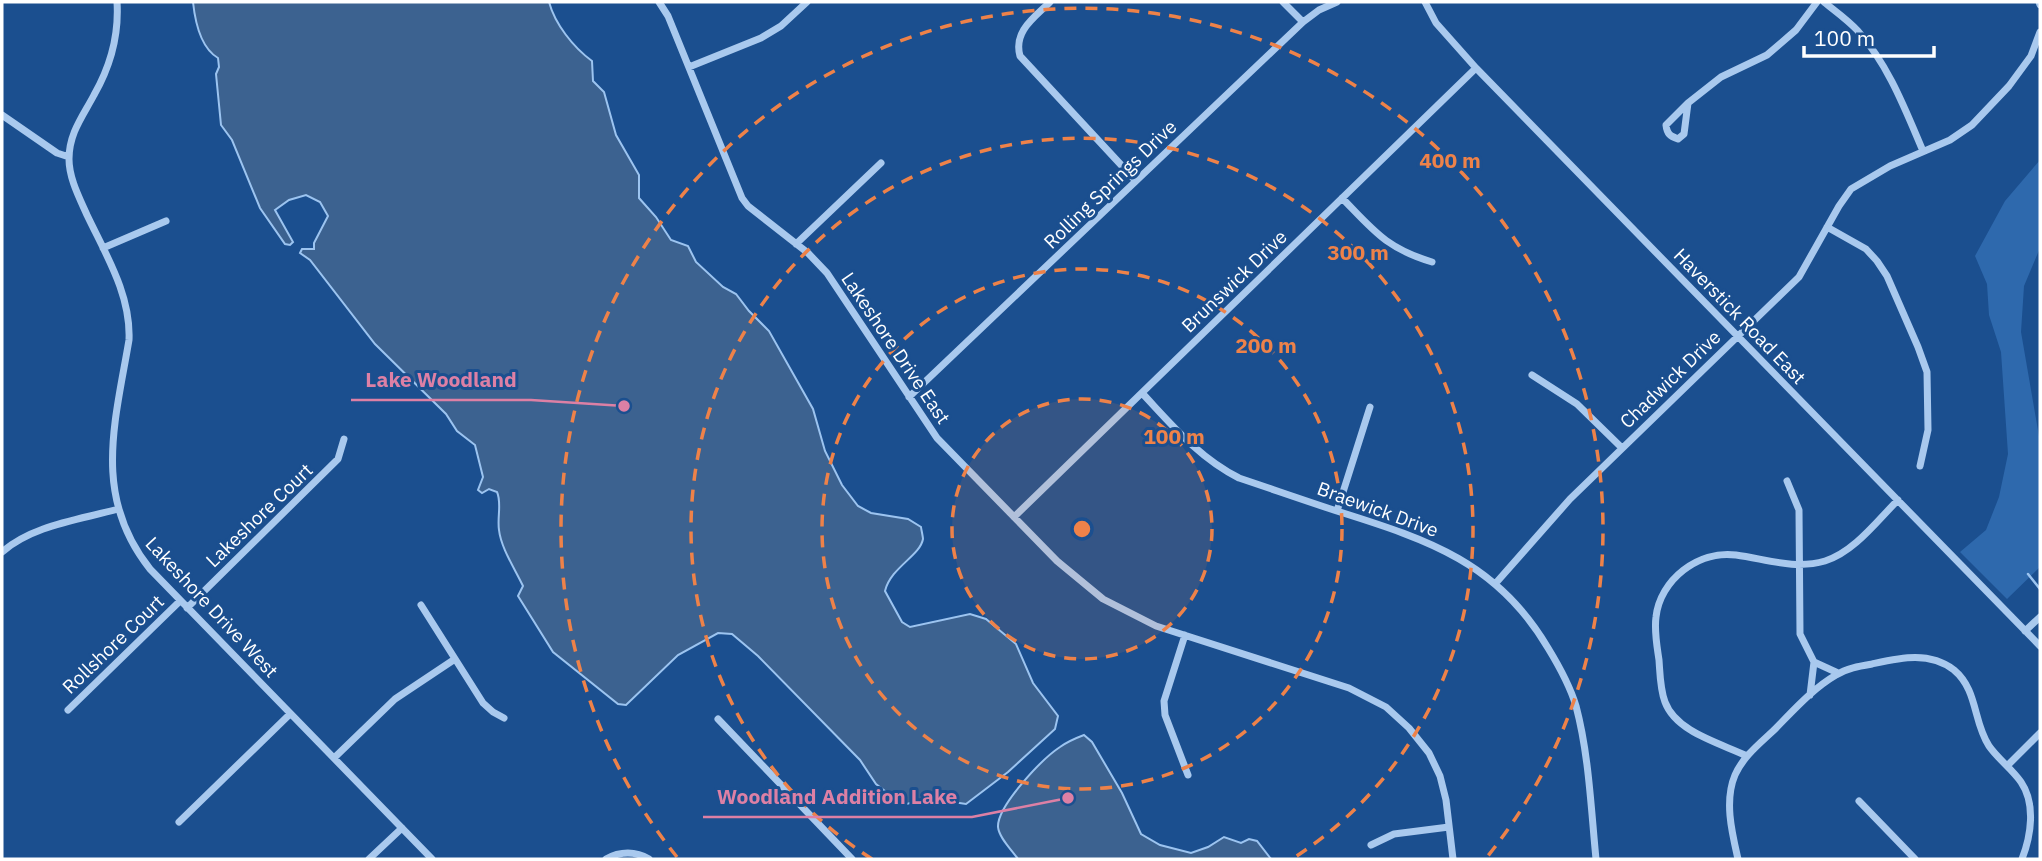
<svg xmlns="http://www.w3.org/2000/svg" width="2042" height="861" font-family="'IBM Plex Sans',sans-serif">
<style>
.green{fill:#2e69ad}
.water{fill:#3c6290;stroke:#9cc4f0;stroke-width:2}
.lines{fill:none;stroke-linecap:round;stroke-linejoin:round}
.stream{stroke:#9cc4f0;stroke-width:2.5}
.minor{stroke:#a9c9ee;stroke-width:7}
.ring{fill:none;stroke:#ee8249;stroke-width:3.5;stroke-dasharray:12 9}
.labels{text-anchor:middle;dominant-baseline:central;stroke-width:6;stroke-linejoin:round;paint-order:stroke}
.street-label{font-size:19px;fill:#fff;stroke:#1b4f8f}
.centre{fill:#ee8249;stroke:#1b4f8f;stroke-width:3.5}
.ring-label{font-size:21px;text-anchor:middle;font-weight:bold;fill:#ee8249;stroke:#1b4f8f;stroke-width:6;stroke-linejoin:round;paint-order:stroke}
.leader{fill:none;stroke:#dd80a5;stroke-width:2.5}
.callout-dot{fill:#dd80a5;stroke:#1b4f8f;stroke-width:2.5}
.callout-label{font-size:21px;text-anchor:middle;font-weight:bold;fill:#dd80a5;stroke:#1b4f8f;stroke-width:6;stroke-linejoin:round;paint-order:stroke}
</style>
<rect width="100%" height="100%" fill="#1b4f8f"/>
<path class="green" d="M2040,160V248L2024,286L2021,332L2040,442V567L2007,599L1960,552L1986,530L1999,497L2008,454L2001,352L1989,315L1987,284L1975,256L2005,201Z"/>
<path class="water" d="M193,2H549C555,24 573,47 592,61L593,81L604,92L616,135L639,175V198L656,217L671,240L688,246L696,262L723,287L736,294L749,311L769,331L813,409L825,451L842,485L858,506L871,513L908,519L921,527C921,528 923,537 923,539C920,556 891,567 885,591L902,622L910,627L970,614L986,619L1016,644L1033,683L1058,716L1055,729L1008,772L966,804L953,802L935,806L925,799L903,805L876,784L860,760L758,656L732,634L718,633L678,655L626,705L618,704L553,652L518,596L523,586C515,569 501,548 499,530C497,517 502,503 497,492L489,489L482,493L478,490L483,477L475,445L457,431L446,414L375,344L310,260L300,253L302,249H314V243L328,216L320,202L306,195L289,200L275,210L293,242L290,245L285,244L260,208L232,140L221,125L216,74L219,67L218,58C201,48 195,21 193,2Z
M1084,735L1092,742L1122,793L1141,834L1160,845L1191,853L1208,847L1224,837L1241,843L1249,839L1257,841L1271,859H1018C1012,850 999,838 998,827C997,806 1042,759 1060,747C1067,742 1076,738 1084,735Z"/>
<g class="lines">
<path class="stream" d="M2028,574L2040,589"/>
<path class="minor" d="M117,2C119,34 110,67 94,95C83,116 69,133 69,159C69,178 79,197 87,215C106,255 131,295 129,340C115,423 92,496 150,569L432,859
M659,2L668,16L742,198L748,206L808,253L827,273L937,438L1057,561L1103,599L1156,626L1349,688L1386,707L1409,728L1429,753L1440,776L1446,800L1453,859
M1050,2C1035,17 1013,31 1020,56L1136,181
M1283,2L1303,22
M1425,2L1436,23L1476,68L2040,646
M1824,2C1835,11 1848,20 1858,31C1889,66 1905,109 1923,151
M2039,2L2040,5
M689,67L761,38L781,26L807,2
M1688,103L1721,77L1767,55L1796,30L1817,2
M1688,103L1684,134L1678,139C1670,136 1667,134 1666,125Z
M2,115L57,153L69,157
M1342,198C1374,231 1386,248 1432,262
M1827,227L1866,249L1877,261L1887,276L1918,347L1927,372L1928,430L1920,466
M796,244L881,163
M103,248L166,221
M1532,375L1577,404L1621,447
M1142,393C1172,425 1199,458 1239,478C1272,489 1306,501 1340,512C1429,540 1498,563 1548,648C1559,666 1570,686 1576,706C1589,755 1591,809 1596,859
M909,397L1303,22L1319,10L1337,2
M1787,481L1799,510L1800,634L1814,662L1838,673
M1337,511L1370,407
M1014,517L1476,68
M2,552C33,525 79,520 118,509
M1495,584L1570,499L1799,277L1839,206L1851,189L1890,166L1950,140L1972,125L2009,86L2031,56L2040,32
M421,605L483,703L493,712L504,718
M187,608L338,459L344,439
M2025,631L2040,617
M1185,635L1164,701L1165,715L1188,775
M1810,695L1814,662
M68,710L180,601
M718,719L852,859
M1747,756C1720,743 1676,732 1665,702C1660,689 1660,673 1659,660C1657,646 1654,631 1656,617C1660,580 1698,550 1736,555C1766,559 1794,570 1825,561C1854,552 1877,521 1898,500
M334,758L395,699L455,659
M2008,765L2040,733
M1859,801L1915,859
M179,822L290,714
M1371,845L1394,834L1449,827
M369,859L402,828
M606,859C620,851 636,851 649,859
M1738,859C1732,833 1724,801 1735,775C1743,757 1758,745 1773,731C1793,711 1812,689 1836,675C1847,668 1860,666 1872,664C1900,658 1929,651 1954,670C1978,690 1973,722 1989,746C1998,759 2012,769 2021,782C2036,804 2031,836 2022,859"/>
</g>
<circle cx="1082" cy="529" r="130" fill="#ee8249" fill-opacity=".12"/>
<g class="ring">
<circle cx="1082" cy="529" r="130"/>
<circle cx="1082" cy="529" r="260"/>
<path d="M872 859A391 391 0 1 1 1292 859"/>
<path d="M677 857A521 521 0 1 1 1487 857"/>
</g>
<g class="labels">
<g class="street-label">
<text transform="translate(1110 184) rotate(-44)">Rolling Springs Drive</text>
<text transform="translate(1234 281) rotate(-44)">Brunswick Drive</text>
<text transform="translate(1740 316) rotate(46)">Haverstick Road East</text>
<text transform="translate(896 348) rotate(56)">Lakeshore Drive East</text>
<text transform="translate(1670 379) rotate(-44)">Chadwick Drive</text>
<text transform="translate(1378 509) rotate(20)">Braewick Drive</text>
<text transform="translate(259 515) rotate(-44)">Lakeshore Court</text>
<text transform="translate(212 607) rotate(47)">Lakeshore Drive West</text>
<text transform="translate(113 644) rotate(-44)">Rollshore Court</text>
</g>
</g>
<circle cx="1082" cy="529" r="10" class="centre"/>
<g class="ring-label">
<text x="1450" y="168">400 m</text>
<text x="1358" y="260">300 m</text>
<text x="1266" y="353">200 m</text>
<text x="1174" y="444">100 m</text>
</g>
<path class="leader" d="M624 406L531 400H351M1068 798L972 817H703"/>
<g class="callout-dot">
<circle cx="624" cy="406" r="7"/>
<circle cx="1068" cy="798" r="7"/>
</g>
<g class="callout-label">
<text x="441" y="387">Lake Woodland</text>
<text x="837" y="804">Woodland Addition Lake</text>
</g>
<rect width="2042" height="861" fill="none" stroke="#ffffff" stroke-width="7"/>
<path d="M1804 46v10h130v-10" fill="none" stroke="#ffffff" stroke-width="3.5"/>
<text x="1814" y="46" font-size="21" fill="#ffffff" stroke="#1b4f8f" stroke-width="5" paint-order="stroke">100 m</text>
</svg>
